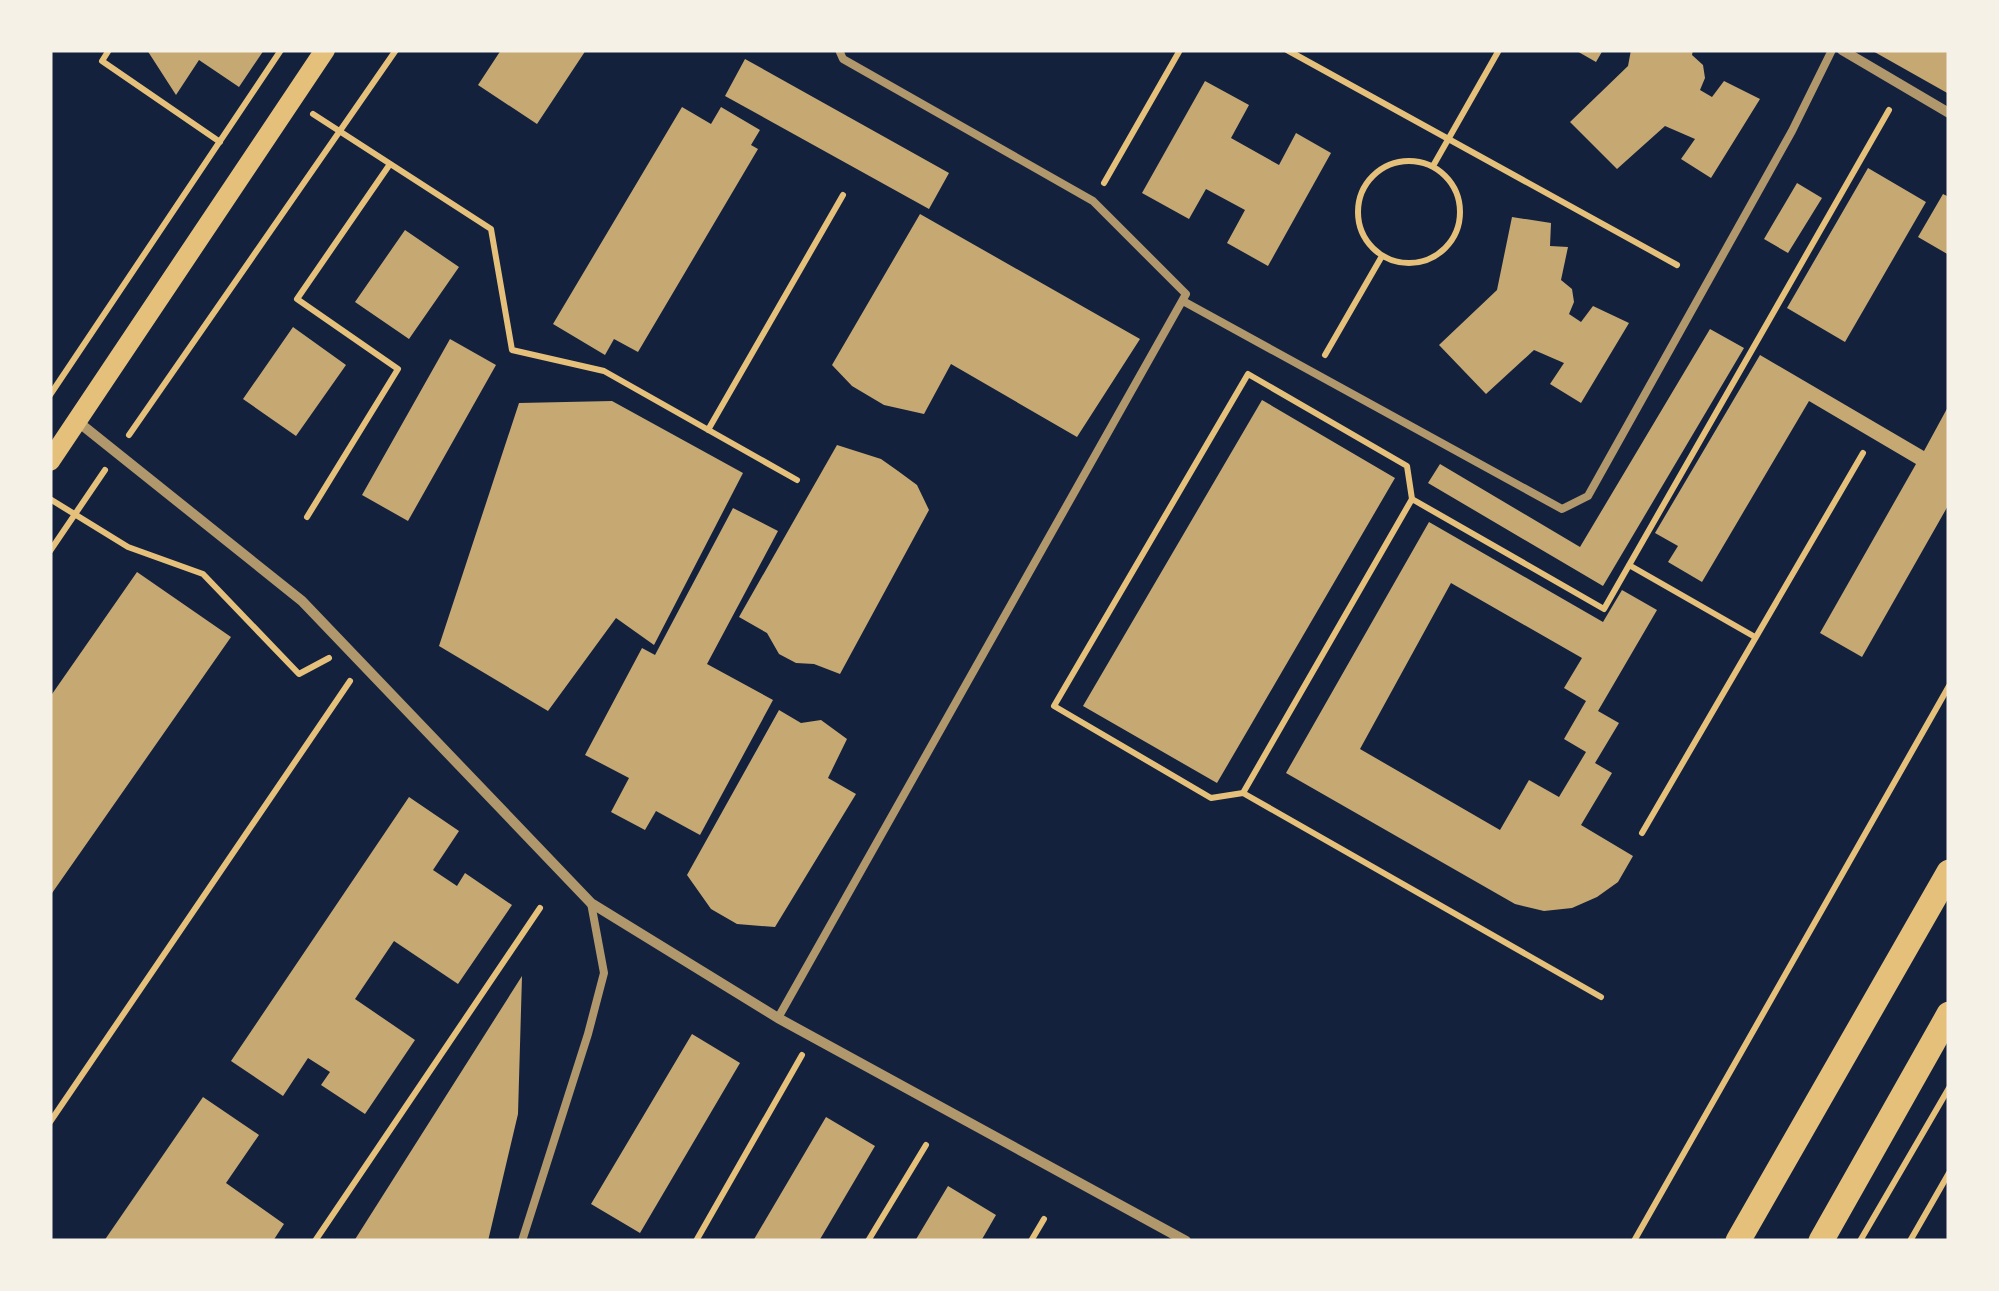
<svg xmlns="http://www.w3.org/2000/svg" width="1999" height="1291" font-family="'PT Sans',sans-serif">
<style>
.building{fill:#c6a872;fill-rule:evenodd}
.lines{fill:none;stroke-linecap:round;stroke-linejoin:round}
.path{stroke:#e5c07b;stroke-width:6}
.service{stroke:#b1986c;stroke-width:8}
.minor{stroke:#b1986c;stroke-width:10}
.secondary{stroke:#e5c07b;stroke-width:20}
.primary{stroke:#e5c07b;stroke-width:25}
</style>
<rect width="100%" height="100%" fill="#14213d"/>
<path class="building" d="M147,50H264L239,87L199,60L176,95Z
M501,50H586L537,124L478,85Z
M1575,50H1603L1596,62Z
M1631,50H1693L1692,55L1703,65L1705,78L1700,90L1712,97L1724,81L1760,99L1711,178L1681,159L1695,139L1665,126L1617,169L1570,122L1628,66Z
M1871,50H1949V94Z
M745,59L949,173L929,209L725,96Z
M1205,81L1249,105L1231,138L1279,165L1296,133L1331,153L1268,266L1227,243L1245,210L1206,189L1189,219L1142,193Z
M682,107L711,124L721,107L760,130L751,145L758,149L638,352L614,339L605,355L553,324Z
M1868,168L1926,202L1845,342L1787,308Z
M1797,183L1822,198L1788,253L1764,239Z
M1943,194L1949,197V255L1918,237Z
M920,214L1140,339L1077,437L951,364L924,414L884,405L852,386L832,365Z
M1512,217L1551,223L1550,246L1568,247L1561,280L1572,289L1574,302L1569,314L1581,322L1593,306L1629,323L1581,403L1550,384L1564,363L1534,350L1486,394L1439,345L1497,290Z
M405,230L459,267L409,339L355,302Z
M293,327L346,365L296,436L243,399Z
M1710,329L1744,348L1603,586L1428,483L1440,464L1580,547Z
M450,339L496,365L408,521L362,495Z
M1760,355L1924,451L1949,405V504L1862,657L1820,633L1916,464L1809,401L1702,582L1668,562L1678,546L1655,533Z
M1262,400L1395,478L1217,783L1083,706Z
M612,401L743,473L654,645L616,618L548,711L439,646L519,403Z
M837,445L881,459L898,471L917,485L929,510L840,674L814,664L796,663L779,654L767,633L739,617Z
M733,508L778,531L707,664L773,700L700,835L656,811L645,830L611,812L629,778L585,755L642,648L655,655Z
M1429,522L1603,622L1622,590L1657,610L1598,711L1619,723L1595,763L1612,773L1581,825L1633,856L1618,882L1597,897L1572,908L1544,911L1515,904L1286,773ZM1451,583L1582,658L1564,688L1586,701L1564,739L1586,752L1559,797L1529,780L1500,830L1360,749Z
M137,572L231,637L50,896V697Z
M779,710L801,723L821,720L847,739L828,778L856,794L775,927L737,924L711,909L687,875Z
M409,797L459,831L433,870L457,886L465,873L512,905L458,984L394,941L355,999L415,1040L365,1114L321,1085L330,1072L308,1058L283,1096L231,1061Z
M522,976L518,1114L488,1241H354Z
M692,1034L740,1063L640,1233L591,1204Z
M203,1097L259,1135L226,1183L284,1224L273,1241H104Z
M826,1117L875,1146L819,1241H753Z
M948,1186L996,1215L981,1241H915Z"/>
<g class="lines">
<path class="path" d="M109,50L102,61L220,142
M1287,50L1677,265
M313,114L491,229L512,350L604,371L797,480
M1358 212a51 51 0 1 1 102 0a51 51 0 1 1-102 0Z
M1433,166L1499,50
M1104,183L1180,50
M1325,355L1382,256
M50,395L281,50
M708,430L843,195
M129,435L396,50
M50,499L128,547L203,574L299,674L329,658
M307,517L398,369L297,299L390,164
M50,551L105,470
M1629,565L1755,637
M1243,793L1211,798L1054,706L1248,374L1407,466L1412,499
M1642,833L1863,453
M1601,997L1243,793L1412,499L1604,609L1889,110
M50,1122L350,681
M315,1241L540,908
M696,1241L802,1055
M868,1241L926,1145
M1031,1241L1044,1219
M1634,1241L1949,686
M1860,1241L1949,1088
M1910,1241L1949,1173"/>
<path class="service" d="M1183,301L1562,509L1588,496L1792,131L1832,50
M778,1018L1186,294L1093,201L843,59L839,50
M522,1241L588,1034L604,973L591,903"/>
<path class="minor" d="M1842,50L1949,113
M77,421L302,601L591,903L778,1018L1186,1241"/>
<path class="secondary" d="M50,461L325,50"/>
<path class="primary" d="M1738,1241L1949,872
M1821,1241L1949,1014"/>
</g>
<rect width="1999" height="1291" fill="none" stroke="#f6f1e7" stroke-width="105"/>
</svg>
